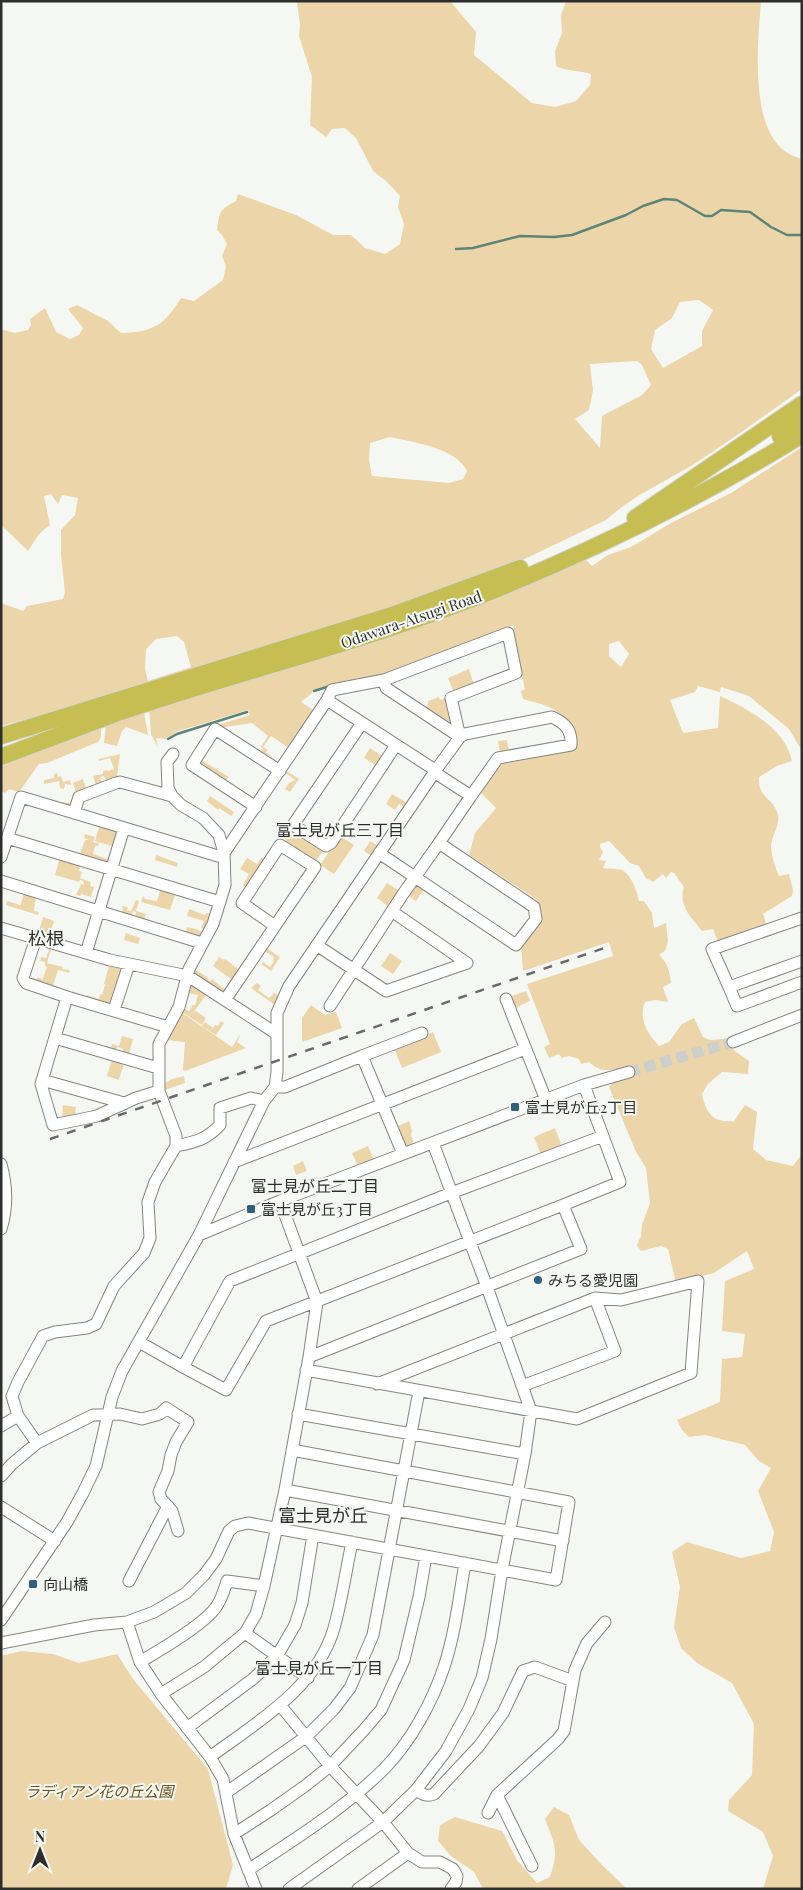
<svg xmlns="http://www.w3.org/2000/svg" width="803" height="1890" font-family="'Playfair Display','Noto Sans JP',serif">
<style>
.green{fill:#edd5aa;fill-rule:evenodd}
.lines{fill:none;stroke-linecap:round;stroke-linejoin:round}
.stream{stroke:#5c8577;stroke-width:2.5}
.minor-tunnel{stroke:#cdd0ca;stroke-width:11;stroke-dasharray:11 5.5;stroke-linecap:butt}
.minor-casing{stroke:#838580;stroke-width:13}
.highway-casing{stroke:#d5d5d5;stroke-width:18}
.minor{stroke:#fff;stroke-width:11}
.highway{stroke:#c6bd53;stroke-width:16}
.rail{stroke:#686a66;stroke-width:2.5;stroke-dasharray:9 9;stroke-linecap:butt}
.poi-dot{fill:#305f7e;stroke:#f5f8f2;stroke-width:2}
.labels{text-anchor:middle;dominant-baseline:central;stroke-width:4;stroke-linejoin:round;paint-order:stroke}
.street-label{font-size:15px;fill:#2e2f2c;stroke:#f5f8f2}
.poi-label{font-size:15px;fill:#2e2f2c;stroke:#f5f8f2;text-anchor:start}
.park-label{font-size:15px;font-style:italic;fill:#6c521c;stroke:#f5f8f2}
.neighbourhood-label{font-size:16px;fill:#2e2f2c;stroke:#f5f8f2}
.quarter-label{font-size:18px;fill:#2e2f2c;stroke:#f5f8f2}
</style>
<rect width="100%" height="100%" fill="#f5f8f2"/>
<path class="green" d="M294,1H450L476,32L474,55L532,103L555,107L576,101L590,85L591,74C579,70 568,72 556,66L555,51L562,33L561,15L566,1H761C758,40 750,119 781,148C786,153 795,157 802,159V389C765,415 729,442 691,466C662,483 631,497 606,520L508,567L433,594L149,686L1,726V603L23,611L27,606L63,599L65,593L61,554V530L75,515L78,498L62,495L58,504L51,494L44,496L50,525C36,535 37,538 28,551L1,525V329L15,333L28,330L31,325L30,319L45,308L56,332L70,339L79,335L83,328L68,309L77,305L108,321L121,333C154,332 164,325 181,298L194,301L223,280L226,266L222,256L227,244L222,235L217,230C219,214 219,209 236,201L238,194L296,215L333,235H351L365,248L385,254L400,244L404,224L398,207L400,196L386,181L373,171L356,138L345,128L332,129L326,137L310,125L312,77L299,36L300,25L297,3ZM699,300L713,310L702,331V346L663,368L651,349L655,330L672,318L680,302ZM637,361L642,365L651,385L642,395L602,416L600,448L575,419L589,410L593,390L590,364ZM390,437C412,442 457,448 467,471L463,479L449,483L372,476L369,460L370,443ZM177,636L184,642L191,667L148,681L145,669L146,649L156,639Z
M802,447V751L789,729L749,696L721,687L720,692L698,686L695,692L670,700L683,733L718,728L720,696C748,709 785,728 792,761L777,766L759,777C758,799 774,798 778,815C780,826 772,835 771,845C771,855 775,867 779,876L789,874L793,890L792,896L763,914L767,926L718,942L713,929L702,931C691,917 678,906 684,887L674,873L671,872L666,878L663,874L653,882L646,878L639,866L630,863L609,841L600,844V847L603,852L599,860L606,861L603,868C609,869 617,868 622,870C632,875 637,892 639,901H644L652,913L654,928L666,923L668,941L665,951L659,955C668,963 670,972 671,983L663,987L668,1002L655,1000L645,1002C638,1018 648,1035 659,1046L669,1042L682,1024L694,1018L703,1037L710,1040L723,1039L735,1051L749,1061L748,1074L722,1072L708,1084L702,1094C706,1113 713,1123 734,1121L745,1105L757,1112L753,1149L766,1160L793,1166L802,1154V1889H763L773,1856L763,1832L728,1811L729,1800L752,1775L754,1724L732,1683L697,1663L681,1648L674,1627L680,1587L672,1552L687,1542L741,1558L770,1551L774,1532L758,1491L771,1468L759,1461L745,1445L705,1435L689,1437L682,1430L677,1420L720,1402L722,1359L742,1357L745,1334L722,1331L725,1281L754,1269L747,1251L714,1273L676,1283L668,1249L661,1246L641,1251L637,1245L641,1236L642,1225L650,1203L646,1168L636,1152L609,1087L614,1082L621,1077L617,1069C605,1071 599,1071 589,1062L581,1064L579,1059L569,1056L562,1058L559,1054L549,1058L544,1047L550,1044L527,984L613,956L609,942L523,971L521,944L540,922L537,900L469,855L475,833L496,808L479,791L500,764L575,750L577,736C561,709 553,707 523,699L521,691L525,689L513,639L514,625L381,677L346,681L312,691V693L301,702L312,709L313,714L289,748L271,736L263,747L268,750L266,752L272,757V758L280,763L275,765L269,760L271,757L265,753L263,756L260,753L263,748L261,747L268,736L252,723L219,728L217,725L250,715L248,710L178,731L166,739L156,738L158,748L151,734L149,710L531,583L586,560L592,566L608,555L631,547L671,523L731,493ZM619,641L629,654L621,667L609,656V644Z
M469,669L474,685L454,693L448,678Z
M439,697L440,700L448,697L455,730L424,709L428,705V701Z
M144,712L148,735L126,727L122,731L117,746L104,743L106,724Z
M94,728H101V737L98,742L47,763L39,764L19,792L9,789L5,793L1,791V767Z
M507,740L509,751L500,753L498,741Z
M370,748L383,757L377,766L364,758Z
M120,754L117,777L106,782L104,776L100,777L102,784L96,786L93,776L103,774V771L107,770L108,771L114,769L110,758L99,761V759Z
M200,759L229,777L225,782L198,765Z
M285,770L299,779L290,792L285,789L289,783L295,780L284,772Z
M57,773L58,777L61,776L63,782L70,780L71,785L65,784L64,789L60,788L59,781L44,784V780L54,778V774Z
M83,779L87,791L73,806L60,805L61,802L70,803L74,791L76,793L73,783Z
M392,794L407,803L405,807L399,804L395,810L386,804Z
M210,796L234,812L231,816L219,808L218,810L207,801Z
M100,824L118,830L115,847L95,841Z
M293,829L324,850L314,863L284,843Z
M85,834L95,837L93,842L99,843L98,846H95L93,854L111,860L110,864L79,857L85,840H89L84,838Z
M340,836L354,845L334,874L320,865Z
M370,841L378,846L372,856L364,851Z
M156,855L178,863L177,867L155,860Z
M60,857L81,863L79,871L82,872L80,878L91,882L90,886L94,887L91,897L81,894L80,896L76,895L81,884L84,885L83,881L80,880L79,882L55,875Z
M262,857L266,860L247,888L243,885L249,874L240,869L247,858L257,864Z
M416,881L425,888L416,901L407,895Z
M387,883L401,892L389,907L377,898Z
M161,888L176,892L170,910L141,902L143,896L145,899L157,901Z
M24,893L36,895L34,911L39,912L38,915L6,905L7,901L20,905V907Z
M136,900L139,901L136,911L146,914L144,921L135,918L136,912L133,911L131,917L121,914L123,908L121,906L128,907L127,910L131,911Z
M189,909L205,915L206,913L212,914L203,936L198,938L185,934L187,927L196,929L202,932L203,929L201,928L204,921L187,916Z
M43,917L54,921L49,937L38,934Z
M126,933L140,938L138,944L124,940Z
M265,947L280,957L271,971L261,964L263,962L270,967L274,961L273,960L274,957L263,950Z
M49,949H51L47,963L63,967L62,969L70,970L69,973L58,970L59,967L52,989L29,981L28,977L37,979L38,977L42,979V981L47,967L45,966V962L40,961L41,957L46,958Z
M390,953L402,961L393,974L381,966Z
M219,957L224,960L221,965L225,959L241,971L234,981L213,966Z
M109,966L122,969L111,1005L86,998L87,995L99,999L100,994L102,995L105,985L112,987L104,984Z
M194,969L209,978L208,980L210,981L212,979L227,991L223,994L194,974L192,971Z
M257,983L261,986L258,990L269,998L274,993L279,995L275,1005L251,988Z
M193,984L207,994L193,1013L196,1011L206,1018L202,1025L182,1012L183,1009L190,1011L192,1005H195L198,995L188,993L191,985Z
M526,991L530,1001L513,1009L509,997Z
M311,1005L325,1015L336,1012L342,1028L302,1042V1018Z
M181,1012L232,1047L241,1033L237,1042L246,1048L185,1071L183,1070L185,1042L165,1040Z
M221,1021L224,1023L216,1035L202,1026L205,1022L213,1028L215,1025L218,1026Z
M433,1032L441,1052L402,1068L394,1048Z
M122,1036L133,1039L128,1057L122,1055L123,1049L118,1047L115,1050L110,1051L112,1044L119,1046Z
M112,1059L124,1063L119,1080L107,1076Z
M184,1076L185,1083L165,1090L164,1084L172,1079Z
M63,1105L76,1107L75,1117L62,1119Z
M409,1121L412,1131L411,1135L414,1144L407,1147L405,1145L398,1126Z
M555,1128L562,1147L541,1155L534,1137Z
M368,1146L374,1160L358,1167L352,1153Z
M303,1161L307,1171L296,1175L293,1166Z
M21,1651L53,1654L79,1663L117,1654L133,1679L208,1769L233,1865L226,1889H1V1656Z
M554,1807L569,1815L579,1840L602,1865L627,1889H483L474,1872L451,1856L438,1841L440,1825L455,1817L502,1831L517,1860L537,1883L550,1877C559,1850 555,1845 545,1819Z"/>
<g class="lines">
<path class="stream" d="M456,249L473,248L520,236L554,237L572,235L626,215L643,206L664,199L677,200L705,216H712L721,210L750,212L771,227L787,235H802
M314,691L330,686
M168,739L177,734L247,712"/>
<path class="minor-tunnel" d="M629,1072L733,1042"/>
<g class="minor-casing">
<path id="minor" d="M384,680L386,688L460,737
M327,700L332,690L384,680L508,633L516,673L451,698L460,737
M362,723L293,825L326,846L331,843L396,745
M256,807L192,765L215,729L280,771
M74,813L79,797L116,783L120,782L172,796
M7,838L220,902
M379,853L516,945L536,919L534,907L439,843L471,796L434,772
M1,857L21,797L218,856L224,853L327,700L435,770
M1,881L202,943
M393,912L467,963
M1,928L110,960L188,976L277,1034
M36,938L23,978L26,983L67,997L41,1084L53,1125L97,1116L136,1098L159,1091V1044L179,1007L189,969L213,924L225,885L224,853L219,835L203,818L181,805L172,796L168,788L167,762L173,754
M318,946L386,991L467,963
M86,953L124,828
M802,961L729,987L737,1006L802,982
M729,987L712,949L802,918
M67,997L168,1027
M506,999L546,1100
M225,1000L315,867L280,845L242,903L275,926
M330,1006L403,894L439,843
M114,1010L129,964
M55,1038L158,1068
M733,1042L802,1015
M362,1056L422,1033
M42,1080L124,1103
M275,1087H285L362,1056L403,1154
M159,1091L176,1136V1146C195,1142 206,1140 220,1125V1108L251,1098L264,1101
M234,1162L525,1049
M1,1164C7,1186 8,1207 1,1229
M199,1235L280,1201L584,1085L629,1072
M139,1342L183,1367L230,1281L451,1193L603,1136
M309,1357L581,1249L563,1205L620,1182L584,1085
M183,1367L226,1390L266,1321L563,1205
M306,1370L577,1419L691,1373L698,1281L621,1300L595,1298L377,1384
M522,1386L615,1351L595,1298
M298,1414L525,1454
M1,1426L18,1416
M37,1443L18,1416L12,1396L18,1382L43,1336L55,1332L87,1328L96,1324L114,1286L144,1253L150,1238L148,1202L155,1182L176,1146
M1,1476L12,1464L37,1443L93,1415L120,1414L142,1419L160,1414L166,1408L188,1422L176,1442L171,1455L168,1471L159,1492L161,1499L172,1511L178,1531
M285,1490L563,1541
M1,1507L55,1541
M129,1581L168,1506
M1,1620L67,1522L83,1493L96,1466L112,1397L122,1371L199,1235L264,1101L275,1087L277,1072V1013L289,986L438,767L460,737L465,734L552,717C565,723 572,730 571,745L498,758L471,796
M127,1622L140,1662L161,1694L210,1757L223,1779L234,1834L256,1889
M245,1633L308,1678
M1,1643L94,1625L127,1622L154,1612L186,1593L204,1575L216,1559L229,1531L235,1526L248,1523L556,1580L569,1502L292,1450
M140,1662C160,1650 205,1624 216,1607C222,1599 224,1590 227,1581L264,1586
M161,1694L204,1667L245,1633L256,1614L264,1586L285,1490L309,1357L317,1302L280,1201
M280,1705L330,1766L383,1822L408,1853L358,1889
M187,1728L253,1679L277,1656L295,1625L302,1603L313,1535
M210,1757C257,1722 317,1688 334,1628C342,1600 346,1570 352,1542
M416,1790C422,1794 426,1797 434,1794L479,1746L503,1713L523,1671L535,1667L573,1681
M227,1792L307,1736L334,1709L350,1688L373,1635L419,1391
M497,1795L532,1866
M488,1813L497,1795L558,1739L564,1731L575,1670L587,1643L605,1622
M234,1834L271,1810L305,1786L330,1766L363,1731L381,1710L404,1660L419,1597L426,1556
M408,1853L422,1862H440L453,1869L457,1876L456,1882L451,1889
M248,1870C295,1839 345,1808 385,1768C411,1741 432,1703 444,1667C455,1634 459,1598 465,1563
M289,1889L383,1822L416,1790L446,1751L469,1709L482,1678L491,1639L502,1570L525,1454L531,1411L487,1287L433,1143"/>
</g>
<g class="highway-casing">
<path id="highway" d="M780,436L802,422
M635,518L802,404
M1,736L392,615L520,568
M1,757C39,743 77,728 115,714C241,671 372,640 495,590C603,546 703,496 802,435"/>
</g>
<use href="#minor" class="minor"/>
<use href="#highway" class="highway"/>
<path class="rail" d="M50,1139L610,946"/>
</g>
<g class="poi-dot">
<rect x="510" y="1102" width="10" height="10" rx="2.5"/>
<rect x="246" y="1204" width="10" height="10" rx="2.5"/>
<circle cx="538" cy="1280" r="5"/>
<rect x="28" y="1579" width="10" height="10" rx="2.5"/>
</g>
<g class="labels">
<g class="street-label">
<text transform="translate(411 619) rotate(-19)">Odawara-Atsugi Road</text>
</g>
<g class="poi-label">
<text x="525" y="1107">富士見が丘2丁目</text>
<text x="261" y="1209">富士見が丘3丁目</text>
<text x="548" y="1280">みちる愛児園</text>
<text x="43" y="1584">向山橋</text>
</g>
<g class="park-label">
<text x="99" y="1791">ラディアン花の丘公園</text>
</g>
<g class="neighbourhood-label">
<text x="340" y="829">富士見が丘三丁目</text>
<text x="315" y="1185">富士見が丘二丁目</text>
<text x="319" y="1667">富士見が丘一丁目</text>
</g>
<g class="quarter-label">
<text x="46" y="938">松根</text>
<text x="323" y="1515">富士見が丘</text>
</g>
</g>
<rect width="803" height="1890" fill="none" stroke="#2e2f2c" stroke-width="5"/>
<g transform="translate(40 1850)" stroke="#f5f8f2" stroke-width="4" paint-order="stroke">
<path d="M0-4L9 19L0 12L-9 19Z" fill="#2e2f2c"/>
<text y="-8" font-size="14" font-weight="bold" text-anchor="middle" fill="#2e2f2c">N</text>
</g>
</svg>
